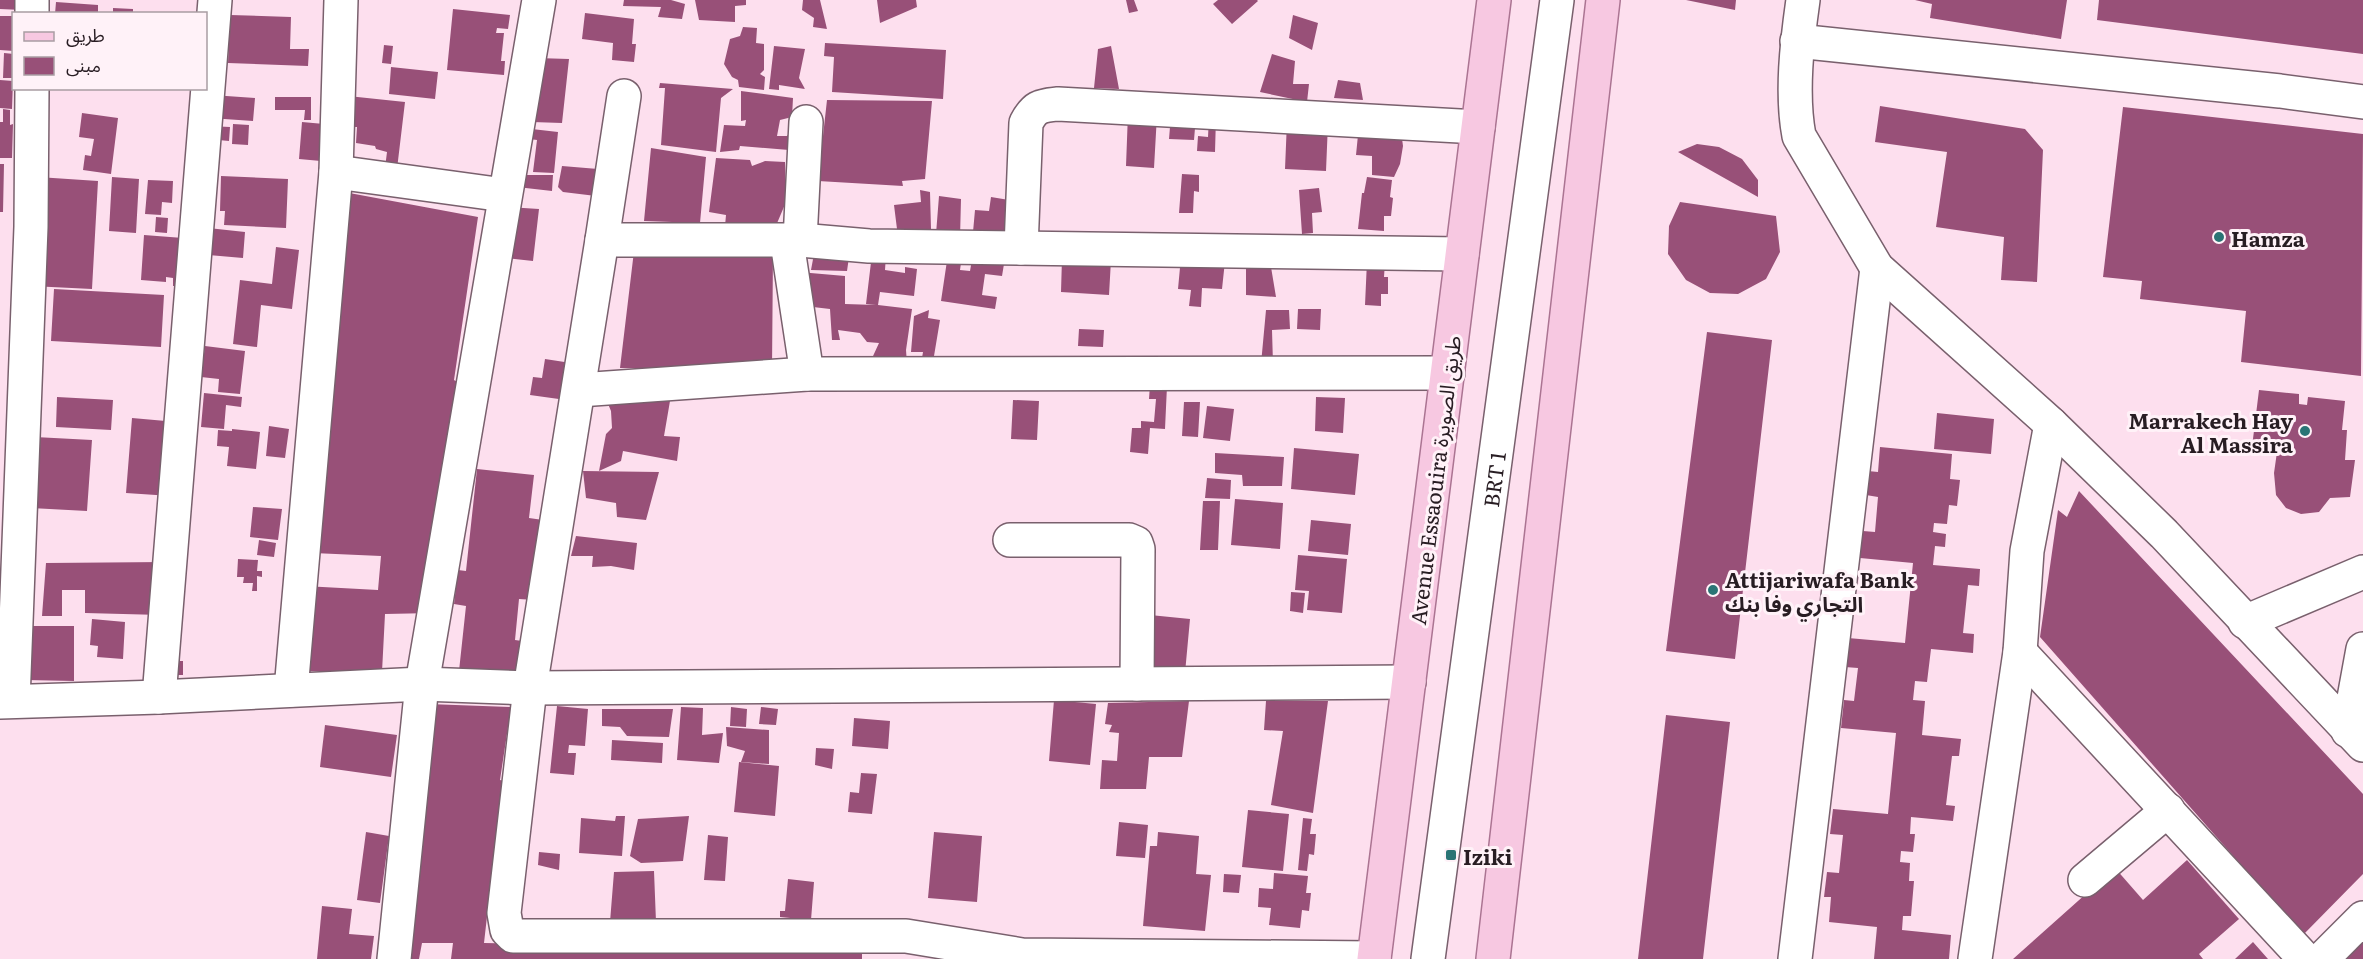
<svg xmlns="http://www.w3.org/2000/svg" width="2363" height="959" font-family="Literata,'Noto Sans Arabic',serif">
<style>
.building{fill:#985078}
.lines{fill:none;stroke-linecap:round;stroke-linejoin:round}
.minor-casing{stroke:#79606d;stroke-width:36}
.major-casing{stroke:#ab7492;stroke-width:36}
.minor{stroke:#fff;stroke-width:33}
.major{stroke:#f7c8e1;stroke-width:33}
.poi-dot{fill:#2a7475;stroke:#fff2f8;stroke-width:2}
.labels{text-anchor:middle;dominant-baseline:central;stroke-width:6;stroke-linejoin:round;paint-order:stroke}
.poi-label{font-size:21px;font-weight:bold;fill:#281d23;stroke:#fff2f8;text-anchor:start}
.street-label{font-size:21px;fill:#281d23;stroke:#fff2f8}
</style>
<rect width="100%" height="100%" fill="#fddfee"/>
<path class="building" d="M0,0H22V10L0,9Z
M624,0H671L685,4L682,19L658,17L661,7L623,6Z
M695,0H746V5L735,6V22L699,20Z
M803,0H820L827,29L813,27L814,18L802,10Z
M877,0H916L917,7L880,23Z
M1126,0H1134L1138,11L1129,13Z
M1218,0H1257L1258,1L1232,24L1213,4Z
M1686,0H1736L1735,10Z
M1915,0H2067L2061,39L1930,18L1932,4Z
M2099,0H2363V54L2097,20Z
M56,2L98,5V14H55Z
M113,8L133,9V14H113Z
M453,9L510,15L508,29L497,28L496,33H504L501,61H505L504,75L447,70Z
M585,13L634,19L632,44H636L634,62L612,60L613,43L582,39Z
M230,15L291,17L290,49H309L308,66L228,63Z
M1293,15L1318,23L1312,50L1289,38Z
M0,16H14V51L0,50Z
M743,27L757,28L756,43L764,44V70L760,74L765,77L764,90L739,87L738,80L732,77L724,64L730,39L740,36Z
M825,43L946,50L943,99L832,92L834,57L824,56Z
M384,45L393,46L391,64L382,63Z
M774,46L805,49L799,78L805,89L779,85V90L769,89Z
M1111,46L1119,89L1094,88L1098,49Z
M4,53L14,54V78H3Z
M1272,54L1295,61L1293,84H1309L1307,102L1260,92Z
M537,58L569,59L562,123L532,122Z
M391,67L438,72L435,99L389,94Z
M0,80L13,81L12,109L0,108Z
M1338,80L1360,83L1363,100L1334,98Z
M660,83L733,89L721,98L716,152L661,145L665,88H659Z
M741,91L793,98L792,117L780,120L777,136H787L791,131L801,151L740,146L739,150L720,152L724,125L745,126L746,120L741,121Z
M212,95L255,98L253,121L210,118Z
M348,96L405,102L397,169L385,168L387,152L376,149L375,146L356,143L357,127H343Z
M275,97H311V120H304L305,110H275Z
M827,100L932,101L925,179L902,181L903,186L818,181Z
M1880,106L2025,129L2043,150L2037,282L2001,280L2004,237L1936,227L1947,152L1875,142Z
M2123,107L2363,134L2361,376L2241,362L2246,311L2140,299L2142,281L2103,277Z
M3,109L10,110V125L13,124L12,158H0V122H3Z
M82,113L118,118L111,174L83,170L85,155L91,156L94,139L79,137Z
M1128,113L1157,115L1154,168L1126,166Z
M1171,115L1196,116L1194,140L1169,139Z
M1209,117H1216L1215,152L1197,151L1198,136L1208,137Z
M1287,121L1328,123L1326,171L1285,169Z
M302,122L335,125L332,162L299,159Z
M233,124L249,125L248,145L232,144Z
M1400,124L1403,146L1400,164L1394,177L1372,175V156L1356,155L1359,125Z
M209,126L230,127L229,141L208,139Z
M523,128L558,132L554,173L533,172L537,140L522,138Z
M1697,144L1719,147L1742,159L1758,180V197L1678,152Z
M651,148L706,157L700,223L644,221Z
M716,158L750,160L752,166L765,161L785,162L786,202L775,228L725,226L726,215L709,212Z
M0,164H4L3,212H0Z
M562,166L598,169L596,196L563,192L558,187Z
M1182,174L1199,175V192L1194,191L1193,213H1179Z
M518,175H553L552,191L517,187Z
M221,176L288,179L286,228L224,225L225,211H220Z
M38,177L98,181L92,289L31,286Z
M112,177L139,179L136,233L109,231Z
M1367,177L1392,180L1390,197L1393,198L1391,216H1384V231L1358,229L1362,193H1364Z
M148,180L173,181L172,203L162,202L161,215L145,214Z
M1319,188L1322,212L1312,213L1313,233L1302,234L1299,190Z
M920,190L930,192L931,229H897L894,205L921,202Z
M344,192L478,217L454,380L465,387L449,521L432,522L433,613L385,614L382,672L299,671L304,586L378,590L381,556L313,553Z
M939,196L961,199L960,238L936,234Z
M991,197L1009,200L1005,236L973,232L975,210L989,211Z
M1680,202L1776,216L1780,252L1766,279L1738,294L1710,293L1686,280L1668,254L1669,226Z
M508,207L539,209L533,261L497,257Z
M156,217L168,218L167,233L155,232Z
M199,227L245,232L243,258L197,254Z
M144,235L183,238L180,286H173V278L166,277V282L141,280Z
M276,247L299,250L292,309L261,305L257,347L233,344L240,280L272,284Z
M634,251L773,252L772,369L620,368Z
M814,254L849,257L847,271L811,270Z
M872,254L886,255L885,270L905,273V267L917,269L914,296L880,292L878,305L912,309L906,350L907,364L868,367L879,343L867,342L860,333L838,330L840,340H832L830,309L813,307L799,272L845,276V304L876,305L866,304Z
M948,254L962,256L960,270L970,271L973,254L1005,258L1002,276L985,274L982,295L997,297L995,309L941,301Z
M1181,257L1225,261L1222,289L1202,288L1201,307L1189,306L1191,290L1178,289Z
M1062,258L1111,260L1109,295L1061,292Z
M1367,261L1385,262L1384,277H1388V294H1381V306L1365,305Z
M1246,266L1271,267L1276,297L1246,295Z
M54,289L164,295L161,347L51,341Z
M1298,309H1321L1320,330L1297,329Z
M929,310L928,318L940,320L933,362L921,364L923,352H911L914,316Z
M1266,310H1289L1290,329L1272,330L1273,364H1261Z
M1079,329L1104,330L1103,347L1078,346Z
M1707,332L1772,340L1735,659L1666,651Z
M205,346L245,351L240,394L218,392L219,379L201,377Z
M545,359L571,363L566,400L530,395L533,377L542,378Z
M1150,385L1167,386L1165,429L1150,428L1148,454L1130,452L1132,428H1141V421L1154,422L1156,399H1149Z
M2259,390L2299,394V404L2307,405L2308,397L2345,401L2342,430H2347L2345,460H2355L2350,497L2330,498L2319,512L2301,514L2286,508L2276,495L2274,473L2277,452L2252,447Z
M204,393L242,397L241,407L226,405L224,429L201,427Z
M57,397L113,400L111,430L56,427Z
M1316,397L1345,398L1343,433L1315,431Z
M606,399L624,403L670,401L664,436L680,437L677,461L623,451L621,461L599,471L606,434L612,428L611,411Z
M1013,400L1039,401L1037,440L1011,439Z
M1184,402H1200L1198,437L1182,436Z
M1207,406L1234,409L1230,441L1203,438Z
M1937,413L1994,419L1991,454L1934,449Z
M132,418L177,422L171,496L126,493Z
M269,426L289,429L285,458L266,456Z
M232,429L260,432L256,469L227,466L229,447L217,446L218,430L232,431Z
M35,437L92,440L87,511L31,508Z
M1880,447L1952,454L1950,479L1960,480L1957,506L1949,505L1947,524L1934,523L1933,532L1946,534L1945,547L1935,546L1933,565L1980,569L1979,586L1968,585L1963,633L1974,634L1973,653L1931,649L1927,682L1915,681L1913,700L1925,701L1922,735L1961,739L1959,756H1952L1946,805L1955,806L1953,821L1911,817L1910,834H1915L1913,852L1901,851L1900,862L1910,863L1909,881H1914L1911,916H1903L1902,930L1951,935L1949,959H1874L1877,927L1829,922L1831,897H1824L1827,872L1839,873L1843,835L1830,834L1833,809L1888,814L1896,733L1841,728L1844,700L1854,701L1858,668L1845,667L1848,638L1905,643L1913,563L1860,558L1863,531L1875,532L1878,497L1866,495L1868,471L1878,472Z
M1294,448L1359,454L1355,495L1291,489Z
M1215,453L1284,457L1282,486H1243L1242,475L1215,473Z
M477,469L534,475L529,518L543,520L534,600L519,599L515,640L522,641L518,677L459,671L466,606L454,604L458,570L466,571Z
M583,471L659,472L646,520L617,517L616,503L586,498Z
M1207,478L1231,480L1230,499L1205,498Z
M2079,491L2363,794V874L2303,935L2040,637L2058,510L2067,517Z
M1235,499L1283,503L1280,549L1231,545Z
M1203,501H1220L1218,550H1200Z
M253,507L282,509L278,540L250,537Z
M1311,520L1351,524L1348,555L1308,551Z
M576,536L637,543L634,570L611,566L592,567L593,556H571Z
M259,540L276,543L274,557L257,555Z
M1298,555L1347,559L1342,613L1307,610L1309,591L1295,590Z
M238,559L258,560L257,571H262V577L257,576V591H252L253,583H243L244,577H237Z
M165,562L161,615L85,613V590H62V616H42L46,563Z
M1291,592L1305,593L1303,613L1290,611Z
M1150,615L1190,619L1185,673L1145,669Z
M92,619L125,622L123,659L97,657L98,646L90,645Z
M26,626H74V681L26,680Z
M168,661H183V675H168Z
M1054,700L1096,704L1090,765L1049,761Z
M1189,701L1182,757H1149L1146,789H1100L1102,760L1117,761L1119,733L1109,732L1112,725L1105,724L1108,703Z
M1266,701H1328L1313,813L1271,805L1283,731L1264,730Z
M428,704L511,707L500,780L511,783L508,809L499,810L484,943L862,951V959H451L453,943H422L419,959H405Z
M557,706L588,709L585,746L569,745L568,753H576L574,775L550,773Z
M681,707L703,708L702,735L723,733L719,763L677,760Z
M731,707L747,709L746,727L730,726Z
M761,707L778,709L776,725L759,724Z
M602,709H673L669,737L627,736L620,727L602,726Z
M1666,715L1730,722L1703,959H1638Z
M854,718L890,721L888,749L852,746Z
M325,725L397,735L391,777L320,767Z
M726,727L769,730V764L741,762L745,751L727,746Z
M612,740L663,743L662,763L611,760Z
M816,748L834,749L832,769L815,765Z
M739,762L779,766L775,816L734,812Z
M861,773L877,774L872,814L848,812L850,792L859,793Z
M1248,810L1289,814L1283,871L1242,867Z
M616,816H625L622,856L579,853L581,818L615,821Z
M689,816L683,861L641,863L630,856L638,819Z
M1303,818L1312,819L1310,834H1316L1314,855L1309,854L1307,871L1298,870Z
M1119,822L1148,825L1145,858L1116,856Z
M366,832L389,836L380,903L357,900Z
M934,832L982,836L977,902L928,898Z
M1158,832L1199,836L1196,874L1211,875L1205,931L1143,926L1150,846H1157Z
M708,835L728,837L725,881L704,880Z
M539,852L560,854L559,870L538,865Z
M2187,860L2239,919L2199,954L2203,959H2013L2115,868L2143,900Z
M654,871L656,922H610L614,872Z
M1274,873L1308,876L1306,893H1311L1309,911L1302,910L1300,928L1269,925L1271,908L1258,907L1259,888L1273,889Z
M1224,874L1241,875L1239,893L1223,892Z
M788,879L814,882L811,920L780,917V911H785Z
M322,906L352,909L349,934L374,936L371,959H317Z
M2363,941V959H2343Z
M2253,942L2268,959H2235Z"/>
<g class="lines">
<g class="minor-casing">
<g id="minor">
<path d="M1803,0C1797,42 1791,94 1799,136L1877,268L2051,424L2164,534L2363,745"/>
<path d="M32,14V0"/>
<path d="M1797,41L2280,91L2363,102"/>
<path d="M336,172L504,195"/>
<path d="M602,240L624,96"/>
<path d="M800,240L806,122"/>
<path d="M787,242L807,374"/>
<path d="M1021,248L1026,123C1035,106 1040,106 1058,104L1478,127"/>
<path d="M579,390L807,374L1448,373"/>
<path d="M1010,540H1129L1136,543L1138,549L1137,684"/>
<path d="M2245,622L2363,572"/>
<path d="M2020,652L2305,959"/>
<path d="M291,690L336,172L341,0"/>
<path d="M159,697L215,0"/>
<path d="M13,701L31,227L32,88"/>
<path d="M0,702L159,697L422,684L530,688L1409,682"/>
<path d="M2348,731L2363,649"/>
<path d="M2085,880L2168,810"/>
<path d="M1374,958L1022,955L906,936H513L507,930L504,913L530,688L602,240H800L869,246L1462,254"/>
<path d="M394,959L422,684L539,0"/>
<path id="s1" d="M1428,959L1557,0"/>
<path d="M1795,959L1877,268"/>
<path d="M1975,959L2020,652L2027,551L2051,424"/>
<path d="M2322,959L2363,918"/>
</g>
</g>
<g class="major-casing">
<path id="major" d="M1374,959L1494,0
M1493,959L1603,0"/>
</g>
<use href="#minor" class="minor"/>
<use href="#major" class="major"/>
</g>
<g class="poi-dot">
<circle cx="2219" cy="237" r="6"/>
<circle cx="2305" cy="431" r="6"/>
<circle cx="1713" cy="590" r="6"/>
<rect x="1445" y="849" width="12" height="12" rx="3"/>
</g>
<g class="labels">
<g class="poi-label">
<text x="2231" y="237">Hamza</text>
<text x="2293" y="419" text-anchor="end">Marrakech Hay<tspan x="2293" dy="24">Al Massira</tspan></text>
<text x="1725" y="578">Attijariwafa Bank<tspan x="1725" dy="24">التجاري وفا بنك</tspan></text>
<text x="1463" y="855">Iziki</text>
</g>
<g class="street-label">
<text transform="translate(1434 480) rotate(-83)">Avenue Essaouira طريق الصويرة</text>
<text stroke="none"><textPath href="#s1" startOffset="484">BRT 1</textPath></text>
</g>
</g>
<rect x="12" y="12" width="195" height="78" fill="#fff2f8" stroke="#a99da3" stroke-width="1.5"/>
<rect x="24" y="32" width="30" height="9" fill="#f7c8e1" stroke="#a99da3" stroke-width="1.5"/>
<text x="66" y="42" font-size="18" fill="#281d23">طريق</text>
<rect x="24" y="57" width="30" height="18" fill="#985078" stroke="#a99da3" stroke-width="1.5"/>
<text x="66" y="72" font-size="18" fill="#281d23">مبنى</text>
</svg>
